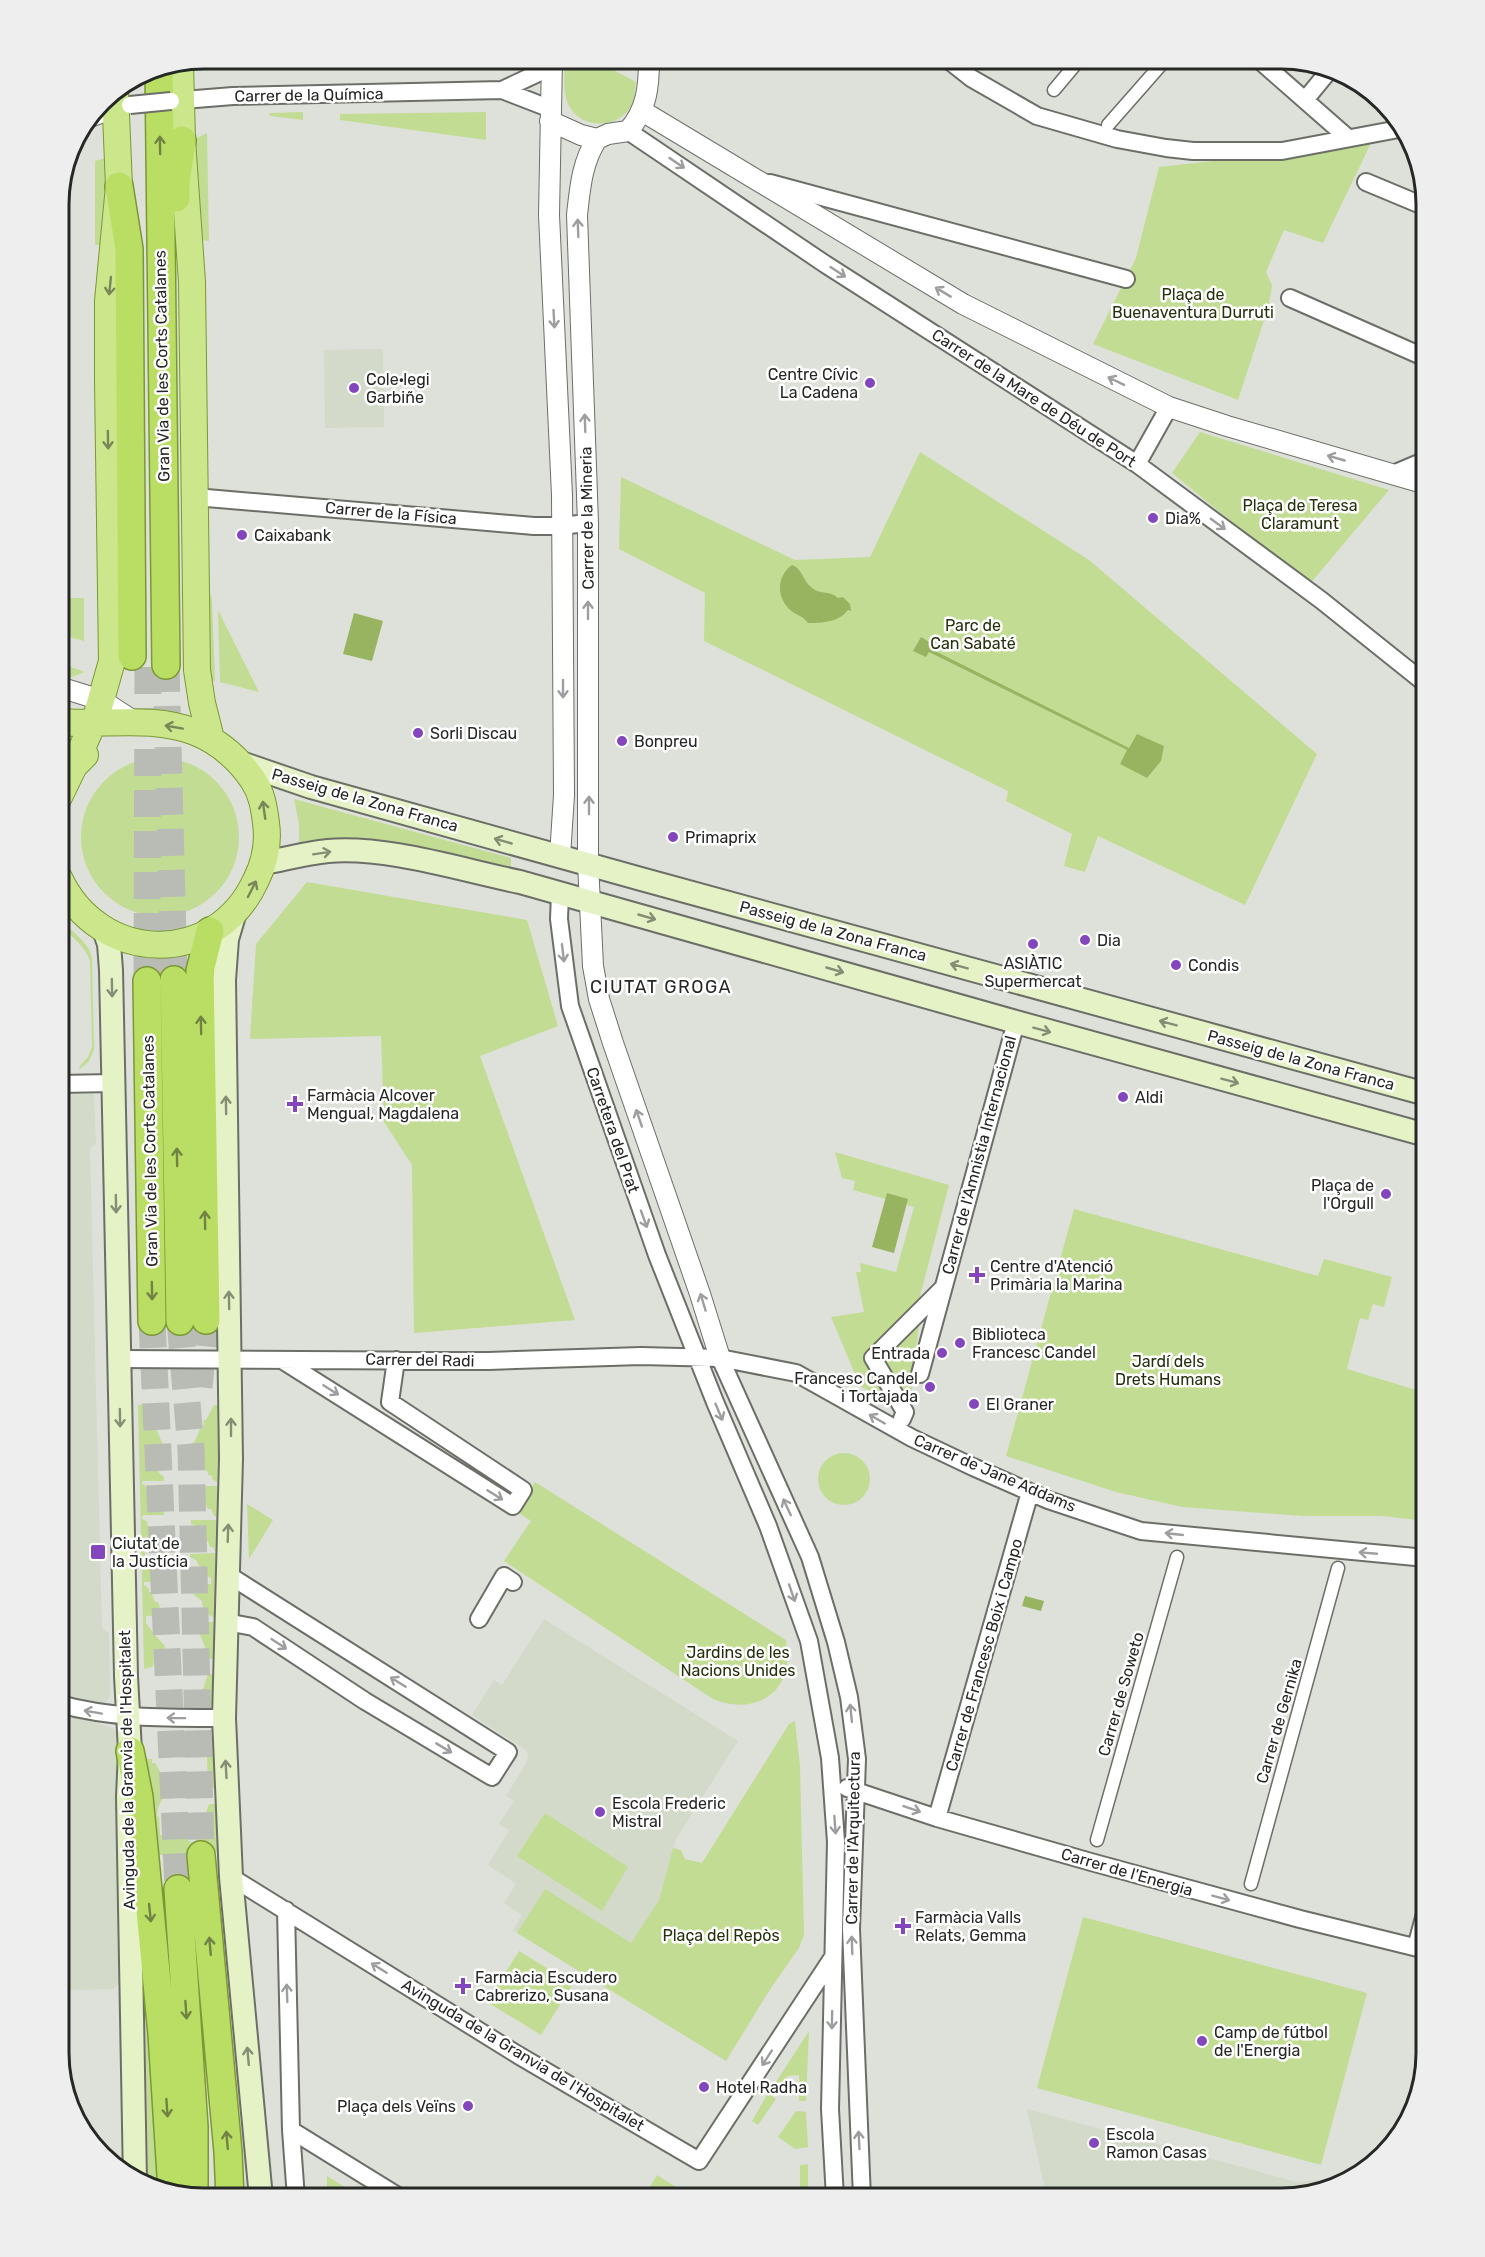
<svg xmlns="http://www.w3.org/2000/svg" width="1485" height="2257" font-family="Rubik,sans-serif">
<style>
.built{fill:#d3daca}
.green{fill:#c2dc94}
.water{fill:#98b461}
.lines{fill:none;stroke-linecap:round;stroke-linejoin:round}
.trunk-tunnel{stroke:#b9bcb5;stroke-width:27;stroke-dasharray:27 14;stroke-linecap:butt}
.pedestrian-casing{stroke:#6c6f68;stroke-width:15}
.minor-casing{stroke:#6c6f68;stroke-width:20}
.tertiary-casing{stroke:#6c6f68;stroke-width:22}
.secondary-casing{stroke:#6c6f68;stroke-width:26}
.primary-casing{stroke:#7b9835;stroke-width:28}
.trunk-casing{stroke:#7b9835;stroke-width:30}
.pedestrian{stroke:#fff;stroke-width:12}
.minor{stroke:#fff;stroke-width:16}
.tertiary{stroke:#fff;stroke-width:20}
.secondary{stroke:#e5f2c5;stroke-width:22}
.primary{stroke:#cbe68b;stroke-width:26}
.trunk{stroke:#bade64;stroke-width:27}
.minor-bridge-casing{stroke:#6c6f68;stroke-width:20;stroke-linecap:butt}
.minor-bridge{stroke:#fff;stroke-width:16}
.oneway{stroke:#708344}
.oneway2{stroke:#9d9e9d}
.oneway3{stroke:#788758}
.oneway4{stroke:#868d75}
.poi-dot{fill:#8346bc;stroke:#fff;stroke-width:2}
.labels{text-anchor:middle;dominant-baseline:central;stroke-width:5;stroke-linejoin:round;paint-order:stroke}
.street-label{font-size:16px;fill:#262825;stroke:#fff}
.park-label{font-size:16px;fill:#25300c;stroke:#fff}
.poi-label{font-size:16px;fill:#262825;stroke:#fff;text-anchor:start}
.neighbourhood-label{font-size:18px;letter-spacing:1.5px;fill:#262825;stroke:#fff}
.rim{fill:none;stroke:#262825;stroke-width:3}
</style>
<rect width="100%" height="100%" fill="#dee1d9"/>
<path class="built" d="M383,349L384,427L325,428L324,350Z
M94,1094L96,1143L90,1149L102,1628L109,1633L110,1695L108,1700L100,1706L59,1697V1095Z
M544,1619L738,1741L676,1839L659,1900L603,1987L513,1930L522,1915L504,1903L516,1884L488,1865L509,1830L499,1824L514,1801L506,1796L527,1762L528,1755L526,1750L472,1715L494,1680L502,1685Z
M59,1712L107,1726L114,1729L117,1734L120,1979L118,1985L113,1989L72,1990L59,1988Z
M1027,2109L1297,2182L1355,2177L1282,2198H1047Z"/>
<path class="green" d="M565,59H593L636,82C635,90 635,98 632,105C619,129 582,130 569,106C562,92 565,73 565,59Z
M303,112V120L270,116L269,113Z
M486,112V140L340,120V114Z
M207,133L209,241L202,240L196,148L197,138Z
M1371,143L1323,243L1284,230L1266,272L1272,285L1269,305L1238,400L1093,344L1136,258L1159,167Z
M106,158L102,245H95V161Z
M1200,432L1389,490L1309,585L1172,473Z
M920,452L1089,560L1317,754L1245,905L1098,836L1085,872L1064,866L1072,834L1006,801L1008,791L704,641L705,593L619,549L621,477L795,560L870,557Z
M209,591L212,599L215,681L207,679Z
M59,598H84V641L59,634Z
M218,610L259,692L220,682Z
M60,666H68L85,672L69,678H59Z
M59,735L75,740L59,756Z
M81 837a79 79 0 1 1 158 0a79 79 0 1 1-158 0Z
M294,799L511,858V870L299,846V824Z
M307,882L527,920L558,1026L480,1056L575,1320L414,1333L412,1165L384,1122L381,1036L250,1039L256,944Z
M59,918L82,940L89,949L92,958L94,1050L89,1061L80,1069L79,1067L88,1057L92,1047L90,961C84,941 62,933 59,918Z
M835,1152L949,1185L917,1308L871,1356L898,1407L860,1386L831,1317L864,1312L856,1272H861L860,1263L896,1272L914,1207L853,1190L855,1181L842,1178Z
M1074,1209L1318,1276L1324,1259L1392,1277L1384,1307L1373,1304L1368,1320L1360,1318L1347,1369L1426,1393V1521L1382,1516H1303L1182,1507L1116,1492L1006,1456Z
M920,1316L909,1412L878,1358Z
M145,1404L165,1449H144L145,1453L152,1460V1464H154L155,1467H157L159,1473L164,1477V1481H143L142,1484L145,1485C146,1492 153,1494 155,1501H157L162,1511H164V1515H143L142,1519L148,1522L147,1525L152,1528L154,1535L156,1536L159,1542L164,1545V1549H145V1555L152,1562L153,1568L156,1569L159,1575L164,1578V1582H144V1585L149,1589V1592H151L155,1602H158L160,1608H163V1611H166V1615L146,1616V1623C152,1631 158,1639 165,1646L166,1652L159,1656V1660H155L152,1667L144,1669L138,1405Z
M214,1405H221V1459L216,1659H210L200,1635L196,1632L192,1622H214V1618L208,1614L206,1608H203L202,1601L194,1595L195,1592H192V1588H188V1584H211V1578L205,1575V1571H202L196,1560L190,1557V1554L216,1553L213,1547H210L208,1541H206V1537H203V1534L197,1530V1527L191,1524V1520H217L218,1517L214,1516L211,1509H208L203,1500L200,1499V1496L192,1490V1486H218V1483L212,1479V1476L208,1475V1472L203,1469V1465H200V1461H196V1457L190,1454L191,1445L195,1441L200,1429L203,1428L204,1420H206Z
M818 1479a26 26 0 1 1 52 0a26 26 0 1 1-52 0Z
M535,1482L786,1640C787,1651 789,1663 785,1673C775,1705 740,1711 713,1699L504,1561L531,1521L516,1511Z
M247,1504L273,1520L249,1559Z
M208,1674H216V1700L208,1710L194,1713V1708L198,1704Z
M795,1721L800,1766L804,1935L799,1948L771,1988L726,2061L517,1933L545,1889L631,1943L659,1900L673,1848L681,1850L685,1859L702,1863L789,1724Z
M194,1731L208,1733L215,1743L216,1788H210L208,1785L207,1756H199Z
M144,1759H152V1763H155L165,1780H168C168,1795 157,1802 157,1816L159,1817L160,1835L183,1834V1837H187V1840L195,1844L209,1804H217L221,1851L148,1856Z
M545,1813L628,1867L602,1911L517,1856Z
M1083,1917L1367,1993L1321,2165L1037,2088Z
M519,1951L573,1984L541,2035L487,2002Z
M145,1987L164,2189L148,2184Z
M809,2031L806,2101H799V2075L788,2076L779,2089L774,2085Z
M768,2093L776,2099L758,2125L752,2121Z
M796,2111L806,2112L808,2147L795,2149L778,2137Z
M808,2164V2191L800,2187V2165Z
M657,2175L690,2196L689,2198H643Z
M327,2176L351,2191L346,2198H327Z"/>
<path class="water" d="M792,565C802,568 803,581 811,587C819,595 830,590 838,598L843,597L850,604L851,611L848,610C839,622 823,623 808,623C804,618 802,617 796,614C777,603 774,578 792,565Z
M354,613L383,621L372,661L343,654Z
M921,637L933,644L931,649L1129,748L1137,734L1164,746L1161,761L1147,778L1120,764L1127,750L929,652L926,657L913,651Z
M887,1193L908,1199L894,1253L872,1247Z
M1025,1596L1044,1601L1041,1611L1022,1606Z"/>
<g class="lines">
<path class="trunk-tunnel" d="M166,665L174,980
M147,981L148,660
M152,1321L178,1889
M180,1321L191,1450L201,1855
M199,1387L206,1320"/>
<g class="pedestrian-casing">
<path id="pedestrian" d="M1054,90L1080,59
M1108,125L1166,59
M1097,1840L1177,1557
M1251,1884L1338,1568"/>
</g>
<g class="minor-casing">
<path id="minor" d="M947,59L971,78L1037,116L1117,139L1166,148L1193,151H1282L1404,128
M1258,59L1348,138
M502,90L551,67
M1305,100L1328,72
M171,101L233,96L502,90L551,109
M628,131L825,264L1137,464L1321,600L1426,684
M1366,182L1426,207
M770,183L1126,279
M1290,298L1426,358
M1137,464L1169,407
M1393,474L1426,460
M195,497L534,526H559L588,523
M560,894L559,919L570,1006L657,1255L715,1402L768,1526L809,1641L830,1758L836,1842L830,2109L835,2198
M59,1084L113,1083
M720,1358L810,1557L836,1642L849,1697L857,1759L851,1929L862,2198
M119,1359L488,1361L641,1356L720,1358L796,1373L912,1438L973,1467L1048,1500L1141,1531L1426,1558
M282,1360L513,1506L523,1490L390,1402L396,1360
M920,1374L1016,1022
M902,1419L905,1412L873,1358L942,1289
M479,1619L504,1576L513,1582
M226,1622L253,1627L365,1701L492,1777L508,1752L227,1574
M59,1704C114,1719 167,1718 224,1718
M847,1788L937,1818L1091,1862L1300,1919L1426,1950
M937,1818L1030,1492
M231,1877L518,2055L699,2161L833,1957
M286,1910L291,2130L296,2198
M1416,1947L1426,1910
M291,2130L401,2198"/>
</g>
<g class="tertiary-casing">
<path id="tertiary" d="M552,59L549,215L562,495L564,795L560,856
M642,111L963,304L1169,407L1227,426L1426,484
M90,117L116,107
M550,121L581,135L597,139L608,134L628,131C647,110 649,86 649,59
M597,139C582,162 580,188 577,215L588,523V863L593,966L599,999L613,1043L700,1294L720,1358
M59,687L101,700L135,722"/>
</g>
<g class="secondary-casing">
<path id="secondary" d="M241,763L311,787L641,879L1426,1094
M264,863C285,859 307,853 328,851C388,846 461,870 520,882L1016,1022L1426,1135
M235,912L227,939L224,980L231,1459L224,1718L231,1877L261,2198
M104,930L109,944L111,970L126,1676L130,1751L128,1797L135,2180"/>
</g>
<g class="primary-casing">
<path id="primary" d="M180,63L182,140L192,282L197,670L202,703L211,739
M74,766L97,714L112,661L108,382V301L119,186L115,91
M59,797L74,766L85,755
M59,878C99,964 215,969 256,880C265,862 269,844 266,823C264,807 262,794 253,780C238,758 220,742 195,732C151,715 103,726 59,722"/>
</g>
<g class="trunk-casing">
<path id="trunk" d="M159,67L166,665
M119,186L129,249L132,656
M176,198V183L182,140
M174,980L180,1321
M147,981L152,1321
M206,1320L200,971L210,931
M130,1751L139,1797L162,2034L172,2191
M201,1855L228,2152L230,2198
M178,1889L194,2127V2198"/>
</g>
<use href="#pedestrian" class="pedestrian"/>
<use href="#minor" class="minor"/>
<use href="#tertiary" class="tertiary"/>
<use href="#secondary" class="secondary"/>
<use href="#primary" class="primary"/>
<use href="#trunk" class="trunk"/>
<g class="minor-bridge-casing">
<path id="minor-bridge" d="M130,105L171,101"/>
</g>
<use href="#minor-bridge" class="minor-bridge"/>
</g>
<defs><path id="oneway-shaft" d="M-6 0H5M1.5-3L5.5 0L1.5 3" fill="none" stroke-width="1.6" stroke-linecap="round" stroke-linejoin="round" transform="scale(1.5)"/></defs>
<g class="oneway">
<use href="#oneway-shaft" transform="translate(160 145) rotate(-91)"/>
<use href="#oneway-shaft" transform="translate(201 1025) rotate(-91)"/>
<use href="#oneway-shaft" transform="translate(177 1157) rotate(-91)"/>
<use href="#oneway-shaft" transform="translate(205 1220) rotate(-91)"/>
<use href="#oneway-shaft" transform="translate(152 1291) rotate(89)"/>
<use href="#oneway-shaft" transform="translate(150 1913) rotate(84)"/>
<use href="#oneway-shaft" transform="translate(210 1946) rotate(-95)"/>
<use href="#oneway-shaft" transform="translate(186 2010) rotate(86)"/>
<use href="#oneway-shaft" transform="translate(167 2108) rotate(86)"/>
<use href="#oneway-shaft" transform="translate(227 2140) rotate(-95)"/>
</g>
<g class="oneway2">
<use href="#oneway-shaft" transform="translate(677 163) rotate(34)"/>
<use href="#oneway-shaft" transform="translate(578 228) rotate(-92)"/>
<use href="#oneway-shaft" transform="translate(838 272) rotate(33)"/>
<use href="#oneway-shaft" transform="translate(943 292) rotate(-149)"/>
<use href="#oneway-shaft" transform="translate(554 319) rotate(87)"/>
<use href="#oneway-shaft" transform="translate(1116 381) rotate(-154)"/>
<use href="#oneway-shaft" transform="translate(585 423) rotate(-92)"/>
<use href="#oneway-shaft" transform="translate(1336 458) rotate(-164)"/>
<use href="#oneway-shaft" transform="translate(1218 524) rotate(36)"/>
<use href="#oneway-shaft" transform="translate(588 610) rotate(-90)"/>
<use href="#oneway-shaft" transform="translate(563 689) rotate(90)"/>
<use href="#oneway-shaft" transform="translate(589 805) rotate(-90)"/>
<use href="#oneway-shaft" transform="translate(563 953) rotate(83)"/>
<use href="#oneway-shaft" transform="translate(639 1118) rotate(-109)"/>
<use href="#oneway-shaft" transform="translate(644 1219) rotate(70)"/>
<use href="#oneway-shaft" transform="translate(703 1302) rotate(-107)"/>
<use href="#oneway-shaft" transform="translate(331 1390) rotate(32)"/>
<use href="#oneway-shaft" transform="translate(719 1412) rotate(67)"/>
<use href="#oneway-shaft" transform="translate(877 1419) rotate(-150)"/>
<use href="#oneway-shaft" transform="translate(495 1495) rotate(32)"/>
<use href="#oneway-shaft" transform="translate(787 1507) rotate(-115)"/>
<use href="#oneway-shaft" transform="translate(1174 1534) rotate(-174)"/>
<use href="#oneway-shaft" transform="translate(1368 1553) rotate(-175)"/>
<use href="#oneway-shaft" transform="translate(792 1593) rotate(71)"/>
<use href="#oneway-shaft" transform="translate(279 1644) rotate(33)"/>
<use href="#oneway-shaft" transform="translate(398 1682) rotate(-148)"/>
<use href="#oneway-shaft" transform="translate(93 1712) rotate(-170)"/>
<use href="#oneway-shaft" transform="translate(851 1713) rotate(-96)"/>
<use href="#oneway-shaft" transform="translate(176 1718) rotate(-179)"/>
<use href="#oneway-shaft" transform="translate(444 1748) rotate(31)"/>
<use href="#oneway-shaft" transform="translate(912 1809) rotate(19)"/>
<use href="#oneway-shaft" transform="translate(835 1825) rotate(86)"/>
<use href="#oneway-shaft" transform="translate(1221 1898) rotate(15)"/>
<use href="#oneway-shaft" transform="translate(852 1945) rotate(-92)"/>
<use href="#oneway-shaft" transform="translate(379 1968) rotate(-148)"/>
<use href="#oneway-shaft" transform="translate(287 1993) rotate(-92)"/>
<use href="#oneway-shaft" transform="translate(832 2020) rotate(91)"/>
<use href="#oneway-shaft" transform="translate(767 2058) rotate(123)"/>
<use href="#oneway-shaft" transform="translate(859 2140) rotate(-93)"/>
</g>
<g class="oneway3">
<use href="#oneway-shaft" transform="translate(110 286) rotate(96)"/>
<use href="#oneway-shaft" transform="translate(108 440) rotate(89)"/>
<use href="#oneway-shaft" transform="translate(174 727) rotate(-170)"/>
<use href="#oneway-shaft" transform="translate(264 810) rotate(-98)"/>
<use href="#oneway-shaft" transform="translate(252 889) rotate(-63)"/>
</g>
<g class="oneway4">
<use href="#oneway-shaft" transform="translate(503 841) rotate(-164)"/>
<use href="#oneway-shaft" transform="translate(322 853) rotate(-9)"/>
<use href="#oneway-shaft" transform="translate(647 917) rotate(16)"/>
<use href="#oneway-shaft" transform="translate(959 966) rotate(-165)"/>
<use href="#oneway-shaft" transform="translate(835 970) rotate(16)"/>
<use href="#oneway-shaft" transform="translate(112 988) rotate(89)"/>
<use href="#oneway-shaft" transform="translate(1168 1023) rotate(-165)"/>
<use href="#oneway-shaft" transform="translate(1042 1030) rotate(15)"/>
<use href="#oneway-shaft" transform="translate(1230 1081) rotate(15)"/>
<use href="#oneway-shaft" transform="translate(226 1105) rotate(-91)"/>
<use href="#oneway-shaft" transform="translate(116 1204) rotate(89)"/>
<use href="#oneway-shaft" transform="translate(229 1300) rotate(-91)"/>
<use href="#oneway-shaft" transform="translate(120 1418) rotate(89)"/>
<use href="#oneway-shaft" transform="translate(231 1427) rotate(-90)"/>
<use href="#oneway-shaft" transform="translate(228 1533) rotate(-88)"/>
<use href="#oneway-shaft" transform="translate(226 1769) rotate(-93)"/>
<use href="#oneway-shaft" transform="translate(248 2056) rotate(-95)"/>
</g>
<g class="poi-dot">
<circle cx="870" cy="383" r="6"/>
<circle cx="354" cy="388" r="6"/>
<circle cx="1153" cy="518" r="6"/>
<circle cx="242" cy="535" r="6"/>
<circle cx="418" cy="733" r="6"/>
<circle cx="622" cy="741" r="6"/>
<circle cx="673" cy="837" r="6"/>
<circle cx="1085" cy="940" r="6"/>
<circle cx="1033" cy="944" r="6"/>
<circle cx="1176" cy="965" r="6"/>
<circle cx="1123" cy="1097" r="6"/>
<path d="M292 1095h6v6h6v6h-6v6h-6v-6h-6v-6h6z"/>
<circle cx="1386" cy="1194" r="6"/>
<path d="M974 1266h6v6h6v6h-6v6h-6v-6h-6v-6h6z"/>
<circle cx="960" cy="1343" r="6"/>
<circle cx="942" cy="1353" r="6"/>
<circle cx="930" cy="1387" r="6"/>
<circle cx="974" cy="1404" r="6"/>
<rect x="90" y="1544" width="16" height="16" rx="3"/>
<circle cx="600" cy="1812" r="6"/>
<path d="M900 1917h6v6h6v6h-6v6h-6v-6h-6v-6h6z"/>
<path d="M460 1977h6v6h6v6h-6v6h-6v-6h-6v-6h6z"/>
<circle cx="1202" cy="2041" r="6"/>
<circle cx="704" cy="2087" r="6"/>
<circle cx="468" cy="2106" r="6"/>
<circle cx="1094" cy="2143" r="6"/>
</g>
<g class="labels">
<g class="street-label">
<text transform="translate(309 95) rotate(-1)">Carrer de la Química</text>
<text transform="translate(162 366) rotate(-91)">Gran Via de les Corts Catalanes</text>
<text transform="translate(1034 398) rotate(33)">Carrer de la Mare de Déu de Port</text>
<text transform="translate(391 513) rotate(5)">Carrer de la Física</text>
<text transform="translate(587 518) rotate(-91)">Carrer de la Mineria</text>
<text transform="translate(365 800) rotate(16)">Passeig de la Zona Franca</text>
<text transform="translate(833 931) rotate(15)">Passeig de la Zona Franca</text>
<text transform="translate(1301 1060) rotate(15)">Passeig de la Zona Franca</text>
<text transform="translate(613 1130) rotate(71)">Carretera del Prat</text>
<text transform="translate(150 1151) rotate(-91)">Gran Via de les Corts Catalanes</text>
<text transform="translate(979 1155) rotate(-75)">Carrer de l'Amnistia Internacional</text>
<text transform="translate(420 1360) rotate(1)">Carrer del Radi</text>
<text transform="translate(995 1473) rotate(23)">Carrer de Jane Addams</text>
<text transform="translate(984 1655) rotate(-74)">Carrer de Francesc Boix i Campo</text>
<text transform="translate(1121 1694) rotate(-74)">Carrer de Soweto</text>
<text transform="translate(1279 1721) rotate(-74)">Carrer de Gernika</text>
<text transform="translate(127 1770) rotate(-91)">Avinguda de la Granvia de l'Hospitalet</text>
<text transform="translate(853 1838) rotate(-89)">Carrer de l'Arquitectura</text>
<text transform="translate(1127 1872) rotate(16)">Carrer de l'Energia</text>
<text transform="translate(523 2055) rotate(31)">Avinguda de la Granvia de l'Hospitalet</text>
</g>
<g class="park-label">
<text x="1193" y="294">Plaça de<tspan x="1193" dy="18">Buenaventura Durruti</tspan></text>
<text x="1300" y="505">Plaça de Teresa<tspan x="1300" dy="18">Claramunt</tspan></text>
<text x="973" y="625">Parc de<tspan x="973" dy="18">Can Sabaté</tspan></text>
<text x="1168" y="1361">Jardí dels<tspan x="1168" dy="18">Drets Humans</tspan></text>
<text x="738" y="1652">Jardins de les<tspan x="738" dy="18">Nacions Unides</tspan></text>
<text x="721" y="1935">Plaça del Repòs</text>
</g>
<g class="poi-label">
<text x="858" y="374" text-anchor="end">Centre Cívic<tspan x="858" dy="18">La Cadena</tspan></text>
<text x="366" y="379">Cole·legi<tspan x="366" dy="18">Garbiñe</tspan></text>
<text x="1165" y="518">Dia%</text>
<text x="254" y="535">Caixabank</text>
<text x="430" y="733">Sorli Discau</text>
<text x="634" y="741">Bonpreu</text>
<text x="685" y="837">Primaprix</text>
<text x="1097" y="940">Dia</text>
<text x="1033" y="963" text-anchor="middle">ASIÀTIC<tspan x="1033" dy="18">Supermercat</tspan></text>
<text x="1188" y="965">Condis</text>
<text x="307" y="1095">Farmàcia Alcover<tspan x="307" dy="18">Mengual, Magdalena</tspan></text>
<text x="1135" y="1097">Aldi</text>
<text x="1374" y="1185" text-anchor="end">Plaça de<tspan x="1374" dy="18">l'Orgull</tspan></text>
<text x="990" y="1266">Centre d'Atenció<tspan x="990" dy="18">Primària la Marina</tspan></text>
<text x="972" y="1334">Biblioteca<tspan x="972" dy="18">Francesc Candel</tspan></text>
<text x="930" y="1353" text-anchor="end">Entrada</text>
<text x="918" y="1378" text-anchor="end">Francesc Candel<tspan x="918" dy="18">i Tortajada</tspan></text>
<text x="986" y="1404">El Graner</text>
<text x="112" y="1543">Ciutat de<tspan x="112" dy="18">la Justícia</tspan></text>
<text x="612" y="1803">Escola Frederic<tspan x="612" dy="18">Mistral</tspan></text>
<text x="915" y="1917">Farmàcia Valls<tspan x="915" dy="18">Relats, Gemma</tspan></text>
<text x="475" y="1977">Farmàcia Escudero<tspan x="475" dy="18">Cabrerizo, Susana</tspan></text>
<text x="1214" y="2032">Camp de fútbol<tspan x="1214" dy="18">de l'Energia</tspan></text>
<text x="716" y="2087">Hotel Radha</text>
<text x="456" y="2106" text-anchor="end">Plaça dels Veïns</text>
<text x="1106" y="2134">Escola<tspan x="1106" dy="18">Ramon Casas</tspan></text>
</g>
<g class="neighbourhood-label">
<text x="661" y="987">CIUTAT GROGA</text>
</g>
</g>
<path d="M0 0H1485V2257H0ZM204 69H1281A135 135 0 0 1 1416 204V2053A135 135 0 0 1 1281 2188H204A135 135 0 0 1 69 2053V204A135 135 0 0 1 204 69Z" fill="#eee" fill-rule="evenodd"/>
<path class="rim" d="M204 69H1281A135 135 0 0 1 1416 204V2053A135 135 0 0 1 1281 2188H204A135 135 0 0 1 69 2053V204A135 135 0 0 1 204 69Z"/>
</svg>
